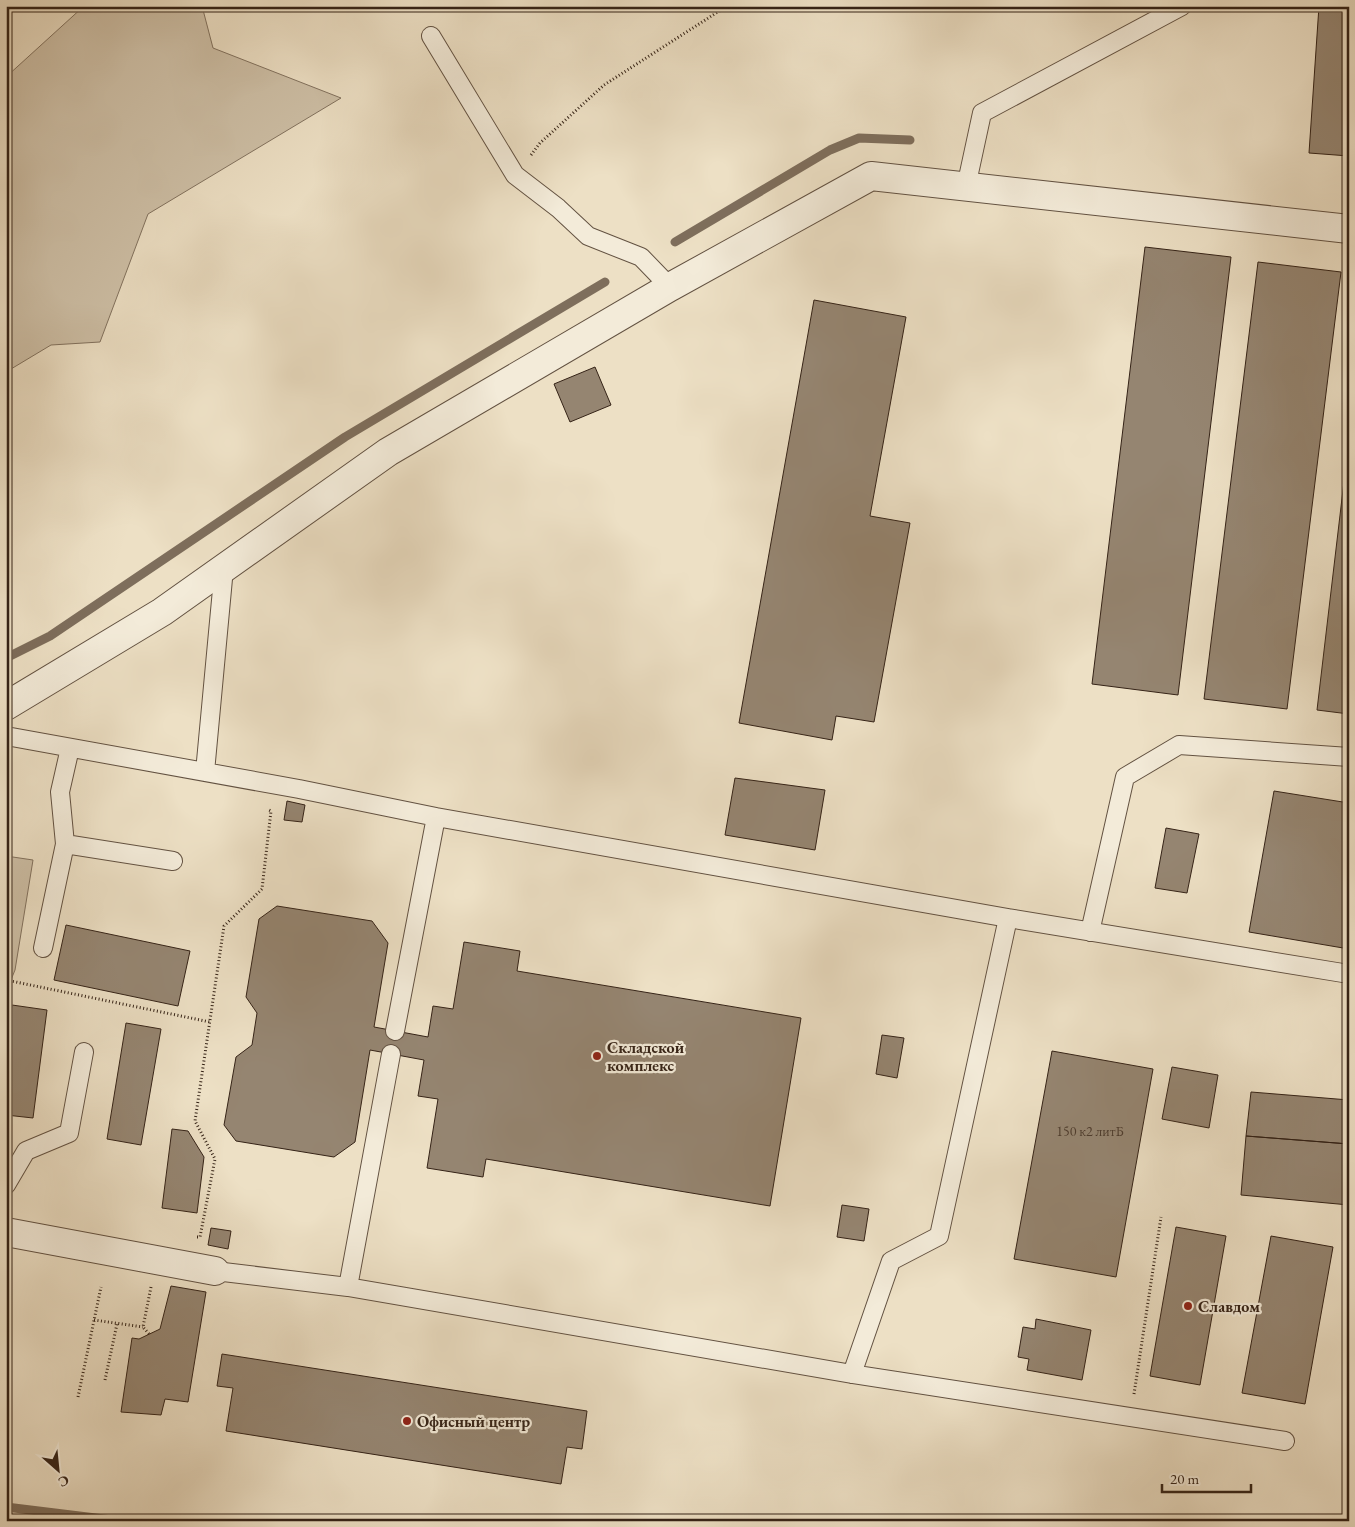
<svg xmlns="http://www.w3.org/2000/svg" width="1355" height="1527" font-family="'EB Garamond',serif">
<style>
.green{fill:#cec0a7;stroke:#82725f}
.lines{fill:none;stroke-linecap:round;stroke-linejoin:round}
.stream{stroke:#7e6e5c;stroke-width:9}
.building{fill:#958571;stroke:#352317}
.service-casing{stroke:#635242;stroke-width:20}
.minor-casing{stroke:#635242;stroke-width:30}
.path{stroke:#352317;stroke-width:3;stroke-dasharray:1 2.5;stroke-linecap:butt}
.service{stroke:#f3ebd9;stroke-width:18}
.minor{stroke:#f3ebd9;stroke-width:28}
.poi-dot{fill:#8f2418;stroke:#f3ebd9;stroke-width:2}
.labels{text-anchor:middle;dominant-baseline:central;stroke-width:4.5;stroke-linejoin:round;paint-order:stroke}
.number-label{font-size:14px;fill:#4d3c2e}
.poi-label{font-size:16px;font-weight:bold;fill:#352317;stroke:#f3ebd9;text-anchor:start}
</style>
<rect width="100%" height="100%" fill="#ede0c5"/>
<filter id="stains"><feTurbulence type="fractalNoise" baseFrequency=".004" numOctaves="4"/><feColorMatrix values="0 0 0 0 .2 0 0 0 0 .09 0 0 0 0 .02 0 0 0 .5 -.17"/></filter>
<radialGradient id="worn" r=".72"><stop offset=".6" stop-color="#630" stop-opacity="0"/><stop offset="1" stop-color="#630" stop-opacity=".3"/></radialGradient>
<path class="green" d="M84,6H202L213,48L341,98L148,214L100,342L51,345L6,372V77Z
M6,856L33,860L15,970L6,992Z"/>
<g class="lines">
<path class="stream" d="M675,242L830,150L859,138L910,140
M6,658L50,636L345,437L605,282
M6,1507L120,1521"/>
</g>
<path class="building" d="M1319,6H1349V156L1309,153Z
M1145,247L1231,257L1178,695L1092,684Z
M1258,262L1341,272L1287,709L1204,699Z
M814,300L906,317L870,516L910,523L874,722L836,716L832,740L739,723Z
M595,367L611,405L570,422L554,384Z
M1349,439V714L1317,710Z
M735,778L825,790L815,850L725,835Z
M1274,791L1349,803V949L1249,932Z
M287,801L305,805L302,822L284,820Z
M1166,828L1199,834L1187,893L1155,888Z
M277,906L372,921L388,943L374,1027L428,1037L433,1006L453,1009L464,942L520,951L517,971L801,1018L770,1206L486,1159L483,1177L427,1168L438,1099L418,1096L424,1060L370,1050L355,1142L334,1157L236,1141L224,1125L236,1057L252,1045L257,1013L246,997L259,919Z
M66,925L190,951L178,1006L54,980Z
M12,1005L47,1010L33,1118L6,1115V1050Z
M126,1023L161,1029L141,1145L107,1139Z
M882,1035L904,1038L897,1078L876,1074Z
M1052,1051L1153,1069L1116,1277L1014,1259Z
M1172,1067L1218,1075L1209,1128L1162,1119Z
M1251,1092L1349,1100V1144L1246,1136Z
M6,1119L11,1120L6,1148Z
M172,1129L188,1131L204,1157L197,1213L162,1208Z
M1246,1136L1349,1144V1205L1241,1195Z
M842,1205L869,1209L864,1241L837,1237Z
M1176,1227L1226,1236L1200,1385L1150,1376Z
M211,1228L231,1231L228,1249L208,1245Z
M1271,1236L1333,1247L1305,1404L1242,1393Z
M171,1286L206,1292L188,1402L165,1399L161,1415L121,1412L132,1338L139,1339L160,1329Z
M1036,1319L1091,1330L1082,1380L1027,1370L1029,1359L1018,1357L1023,1327L1035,1329Z
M222,1354L587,1411L582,1449L567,1447L561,1484L226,1431L233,1388L217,1386Z"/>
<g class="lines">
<g class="service-casing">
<path id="service" d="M431,36L515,175L558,208L588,236L641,257L670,287
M966,187L982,113L1182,6
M6,736L299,789L436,817L395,1031
M205,772L224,568
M436,817L1008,918L1349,974
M65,844L173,861
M1090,932L1125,777L1179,745L1349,757
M43,948L65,844L60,792L70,748
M6,1185L26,1151L69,1133L84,1052
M215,1271L348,1287L391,1054
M348,1287L852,1374L1285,1441
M852,1374L891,1261L939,1236L1008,918"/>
</g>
<g class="minor-casing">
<path id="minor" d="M6,706L162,612L388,452L670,287L871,176L1349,229
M6,1232L215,1271"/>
</g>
<path class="path" d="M531,155L540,143L604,85L727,6
M6,980L210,1022
M197,1237H200L215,1159L195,1121L224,926L262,889L271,811L269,810
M94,1320L143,1327
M149,1334L143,1327L151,1287
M105,1380L117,1324
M1134,1394L1161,1217
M78,1397L101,1287"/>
<use href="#service" class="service"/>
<use href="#minor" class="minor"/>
</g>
<g class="poi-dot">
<circle cx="597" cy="1056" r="5"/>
<circle cx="1188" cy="1306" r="5"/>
<circle cx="407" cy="1421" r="5"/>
</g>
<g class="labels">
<g class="number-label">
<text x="1090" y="1131">150 к2 литБ</text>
</g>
<g class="poi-label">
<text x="607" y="1047">Складской<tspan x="607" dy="18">комплекс</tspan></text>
<text x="1198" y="1306">Славдом</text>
<text x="417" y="1421">Офисный центр</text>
</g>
</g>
<rect width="1355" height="1527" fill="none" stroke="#ede0c5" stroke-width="25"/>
<rect x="8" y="8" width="1340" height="1512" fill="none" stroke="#352317" stroke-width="2.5"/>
<rect x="12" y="12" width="1330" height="1502" fill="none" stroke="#352317"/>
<g transform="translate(58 1470) rotate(153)" stroke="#f3ebd9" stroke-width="4" paint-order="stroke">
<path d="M0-4L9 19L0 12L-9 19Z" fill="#352317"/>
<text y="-8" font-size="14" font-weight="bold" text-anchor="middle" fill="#352317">С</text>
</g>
<path d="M1162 1484v8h89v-8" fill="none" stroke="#352317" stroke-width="2.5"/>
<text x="1170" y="1484" font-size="15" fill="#352317" stroke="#f3ebd9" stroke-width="4" paint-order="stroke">20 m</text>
<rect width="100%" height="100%" filter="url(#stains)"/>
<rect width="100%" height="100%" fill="url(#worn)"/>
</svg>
